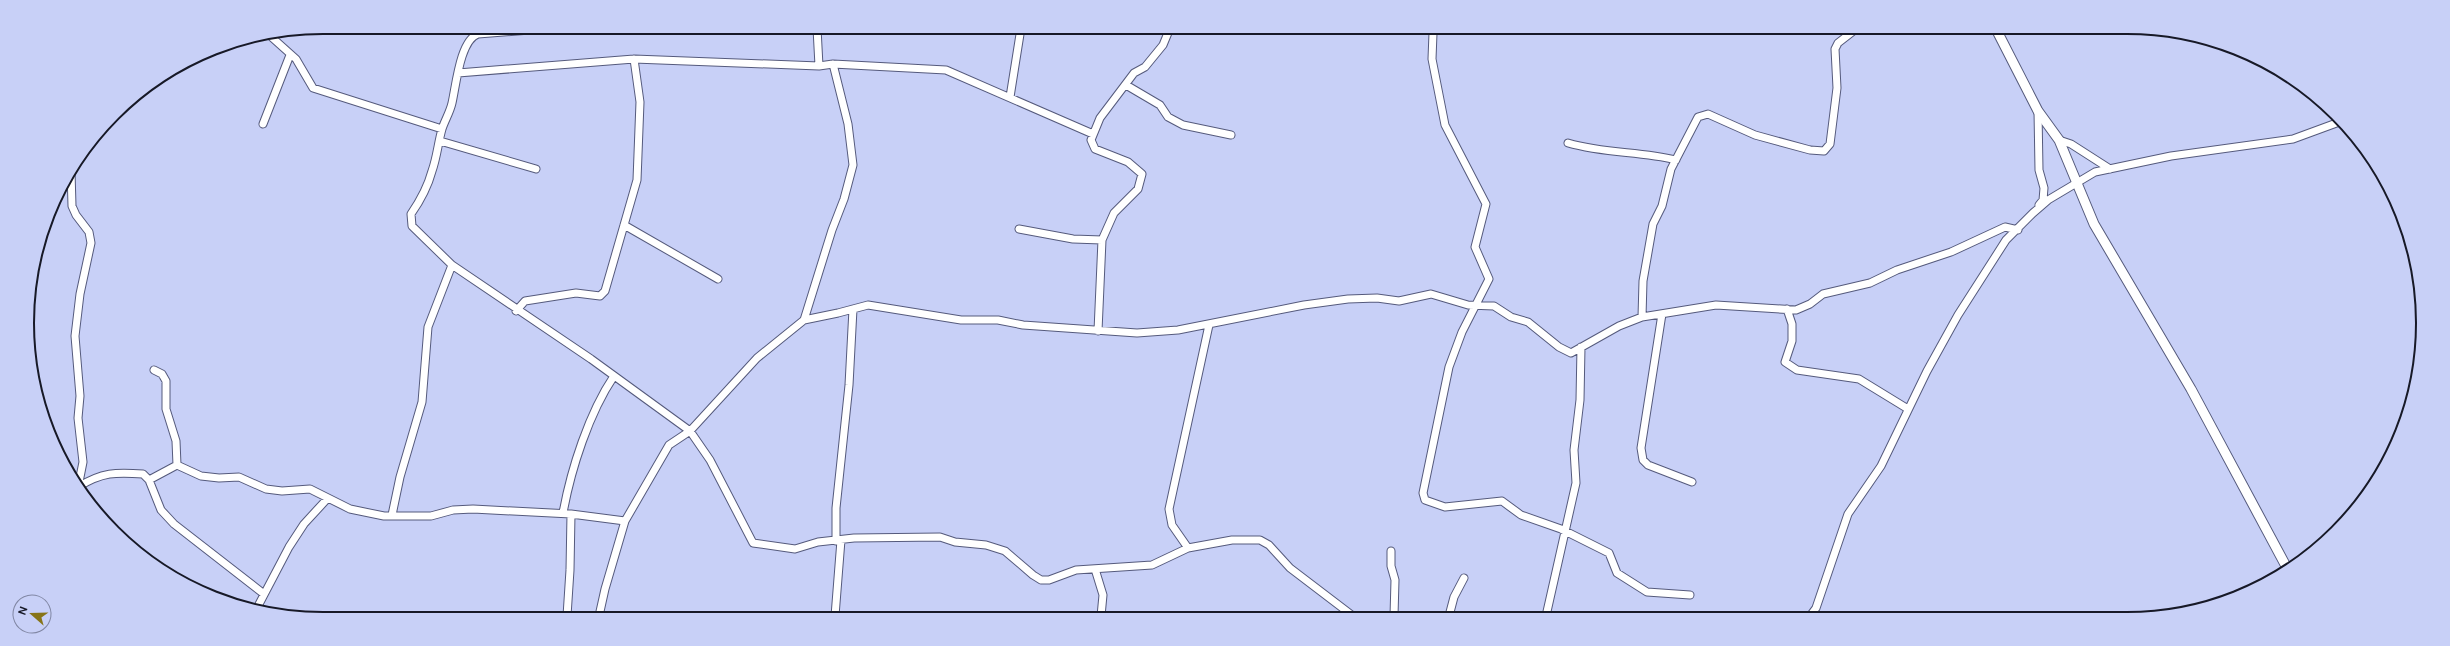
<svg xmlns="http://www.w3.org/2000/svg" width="2450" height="646" font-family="'DM Sans',sans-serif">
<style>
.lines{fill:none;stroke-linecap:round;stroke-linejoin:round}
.minor-casing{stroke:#555a7c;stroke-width:9}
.tertiary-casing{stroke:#555a7c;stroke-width:11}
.minor{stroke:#fff;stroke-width:7}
.tertiary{stroke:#fff;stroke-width:9}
.rim{fill:none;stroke:#171927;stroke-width:2}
</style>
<rect width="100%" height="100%" fill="#c8d0f7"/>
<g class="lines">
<g class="minor-casing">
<path id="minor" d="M817,28L819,66
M1431,29L1433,33L1432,59L1445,125L1486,204L1475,247L1489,279L1462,332L1449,367L1423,493L1425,500L1445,507L1502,501L1521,515L1561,529L1609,553L1617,573L1647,592L1690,595
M267,33L296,59L313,88L442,129
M458,73L634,59L819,66L833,64L946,70L1093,134
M1126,85L1160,105L1168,117L1183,125L1231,135
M1010,97L1021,28
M2038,111L2039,170L2044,188L2043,200L2039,205
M263,124L290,55
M2059,140L2071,144L2110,169
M440,141L536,169
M1568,143C1606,154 1640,151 1676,160
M71,171L72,206L76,215L89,232L91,243L80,294L75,336L80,396L78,418L83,462L78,487
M624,225L718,279
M1019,229L1073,239L1102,240
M452,265L591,359L690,431L757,358L804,320L838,313L868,305L961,320H998L1023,325L1137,333L1178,330L1304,305L1348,299L1377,298L1399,301L1431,294L1468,305L1494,306L1511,317L1528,322L1559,347L1571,353L1619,326L1642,317L1716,305L1796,310L1810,304L1823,294L1870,283L1897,270L1951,252L2005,227L2018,230
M1787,309L1792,324V341L1785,362L1797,370L1859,379L1908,409
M516,311L525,301L576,293L600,296L605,291L637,180L640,102L634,59
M1662,314L1641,448L1643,460L1648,465L1692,482
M1642,317L1643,281L1653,224L1662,206L1671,169L1698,117L1708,114L1755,135L1810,150L1824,151L1830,144L1837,88L1835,49L1838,43L1856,29
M804,320L832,230L844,199L853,165L848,124L833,64
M1098,331L1102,240L1114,213L1138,189L1142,174L1128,162L1095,149L1091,140L1100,118L1134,73L1145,67L1163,45L1170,28
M154,370L162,374L166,381V409L176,441L177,465L201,476L219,478L239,477L266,489L282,491L310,489L350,509L384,516H431L453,510L473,509L571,514L625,521
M177,465L149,480L161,510L174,524L264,594
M78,487C102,472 116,472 143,474L149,480
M563,513C571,469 589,413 614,376
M392,515L400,477L422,402L428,327L452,265L412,226L411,214C420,201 428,186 432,171C437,157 438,143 442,129C445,120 450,112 452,103C456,86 460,40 478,34L530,30L531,27
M836,541V508L849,385L853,309
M1188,548L1172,525L1169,509L1209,325
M1391,551V566L1395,580L1394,616
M1095,569L1103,595L1101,616
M256,610L289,547L304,524L327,499
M567,616L570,570L571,514
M599,616L605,589L625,521L669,445L690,431L710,460L753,543L795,549L818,542L854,538L940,537L955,542L986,545L1005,551L1033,575L1041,580H1049L1076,570L1152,565L1188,548L1232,540H1260L1269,545L1290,568L1353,616
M835,616L841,540
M1449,616L1454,597L1464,578
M1546,616L1576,483L1574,450L1580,400L1581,347
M1810,616L1816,608L1848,514L1881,466L1927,371L1958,315L2006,240L2033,213L2048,200L2095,172L2171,156L2293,139L2342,121"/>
</g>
<g class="tertiary-casing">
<path id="tertiary" d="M1996,29L2038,111L2059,140L2094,224L2191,389L2287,568"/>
</g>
<use href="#minor" class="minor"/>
<use href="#tertiary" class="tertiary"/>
</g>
<path d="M0 0H2450V646H0ZM323 34H2127A289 289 0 0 1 2416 323V323A289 289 0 0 1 2127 612H323A289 289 0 0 1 34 323V323A289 289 0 0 1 323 34Z" fill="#c8d0f7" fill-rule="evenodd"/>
<path class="rim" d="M323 34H2127A289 289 0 0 1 2416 323V323A289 289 0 0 1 2127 612H323A289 289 0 0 1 34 323V323A289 289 0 0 1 323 34Z"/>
<g transform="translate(32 614) rotate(290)"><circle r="19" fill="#c8d0f7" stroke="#8187a4"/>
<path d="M0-3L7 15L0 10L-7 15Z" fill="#877417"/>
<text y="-6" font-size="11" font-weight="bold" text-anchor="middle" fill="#171927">N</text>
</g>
</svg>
